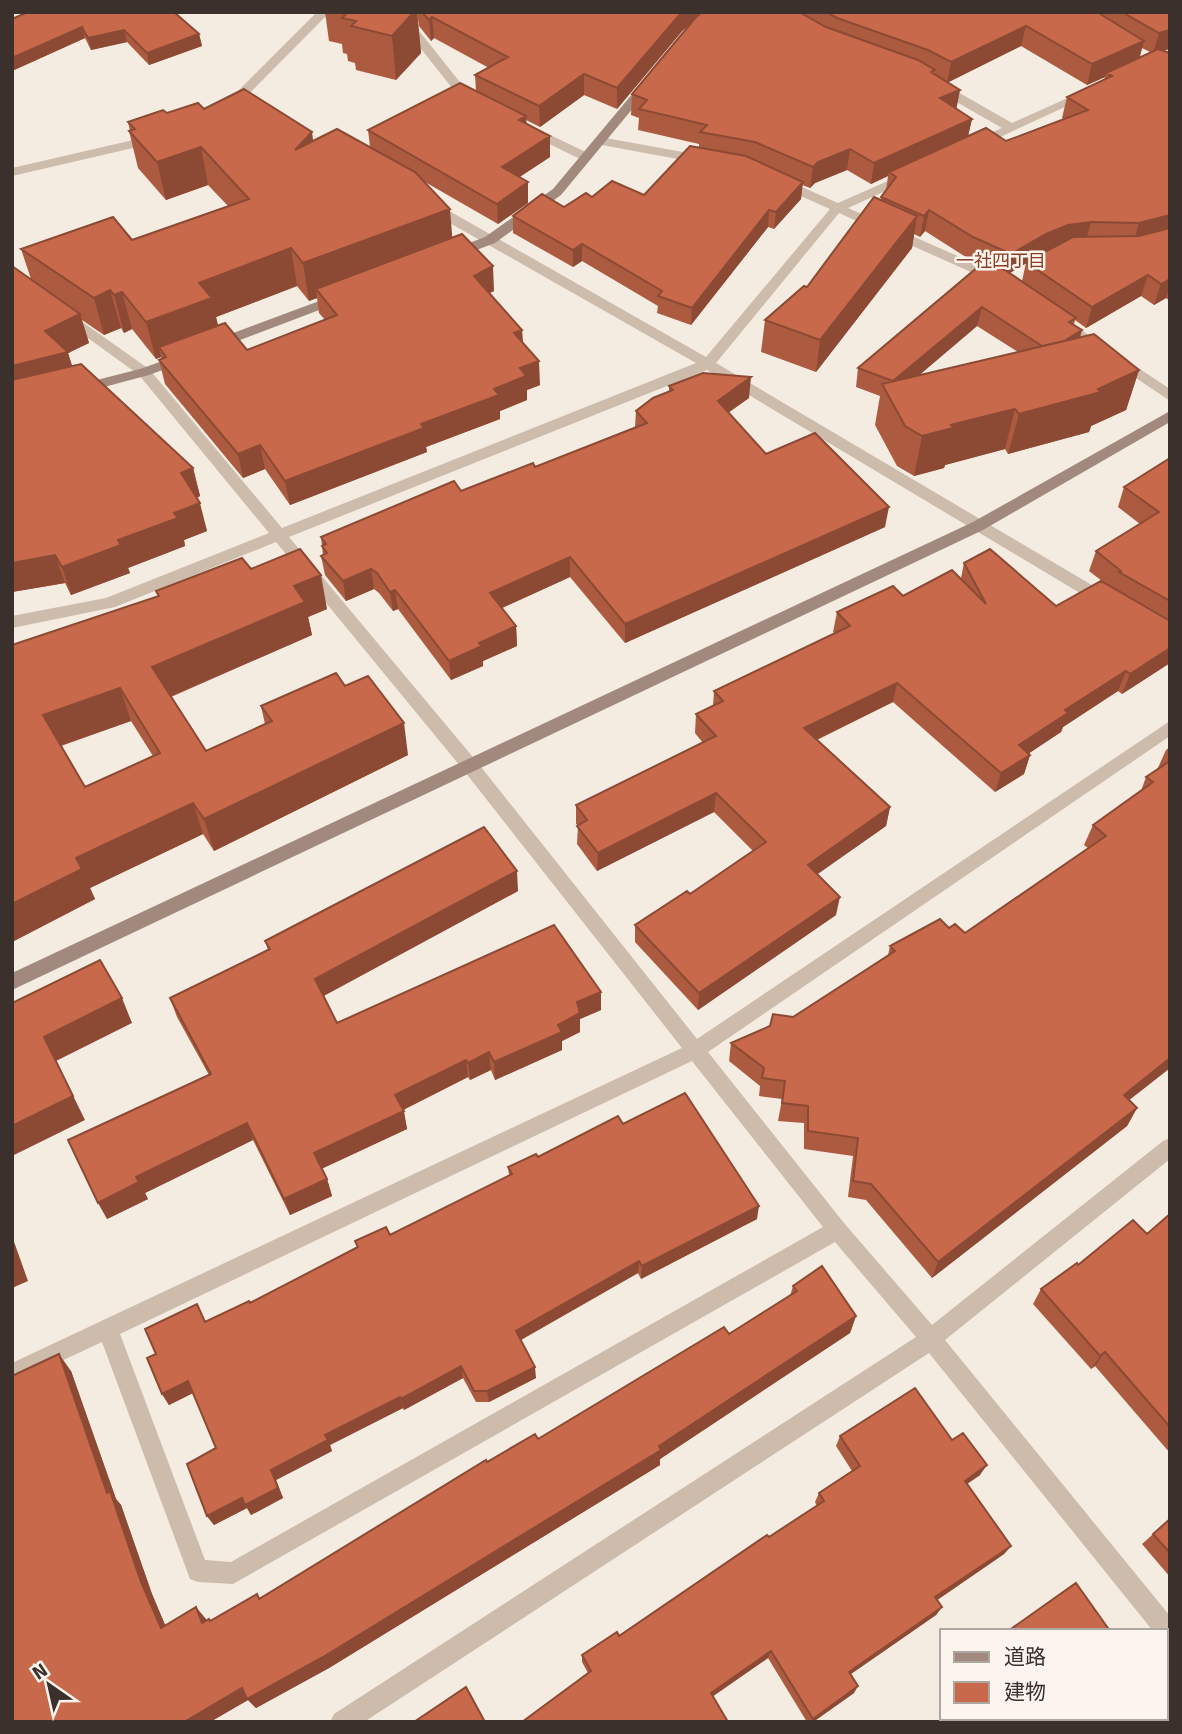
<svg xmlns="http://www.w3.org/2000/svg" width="1182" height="1734" font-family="Signika,'Noto Sans JP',sans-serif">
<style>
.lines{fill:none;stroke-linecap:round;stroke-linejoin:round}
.street{fill:#cdbbac;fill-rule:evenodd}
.secondary{fill:#a18a7d;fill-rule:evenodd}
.wall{fill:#ac5a40;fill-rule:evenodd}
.shaded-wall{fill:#8c4a34}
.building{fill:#c8694b;stroke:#8c4a34;stroke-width:2;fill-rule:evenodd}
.labels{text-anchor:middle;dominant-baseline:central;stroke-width:5;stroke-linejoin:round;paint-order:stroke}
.far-neighbourhood-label{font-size:18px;fill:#8c3b22;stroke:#fbf5ee}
</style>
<rect width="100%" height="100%" fill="#f4ebe1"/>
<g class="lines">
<path class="street" d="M317,12H330L233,110H225V104Z
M392,12H404L471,96L477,98V104L463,102Z
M934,83H942L1012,123L1081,92L1091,95L976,148L970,144L972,141L1002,128L934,89Z
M529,125L590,154L592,157L590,160H582L525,132V126Z
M155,135L161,139L159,142L12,176V168Z
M600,137L705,156L711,160L705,164L596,144L594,141Z
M906,173L912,177L910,180L848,208L1001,275V281H991L839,213L716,363L1112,597L1114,601L1112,605H1100L707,370L289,537L477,762L697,1039L1170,721V736L708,1052L844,1223L932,1325L1163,1141L1170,1138V1159L945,1340L1170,1616V1645L1166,1644V1631H1153L929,1353L364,1722H330L334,1714L916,1337L835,1242L233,1584L198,1582L190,1579L102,1342L12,1384V1363L682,1048L465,772L276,542L115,607L12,628V616L106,598L269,533L139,375L59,317L61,314H71L149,369L282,528L696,363L427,210V204H437L706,357L830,209L778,186V180H786L838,203ZM692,1061L823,1227L231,1562L205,1560L120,1334Z
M1063,318L1170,389V401L1058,325V319Z"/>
<path class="secondary" d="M643,81L653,84L561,195L495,243L458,257H448V251L485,237L553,189Z
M338,294L345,298L343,301L219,348H209L207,345L209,342Z
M182,354L189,358L187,361L149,375L78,394L71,389L73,386L140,369Z
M1170,411V422L983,530L12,990V973L973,522Z"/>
</g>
<path class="wall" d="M325,12H417L421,53L396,80L356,70L355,63L348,61L347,54L343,53L342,44L329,41Z
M417,12H1170L1164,51L1170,53V301L1166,298L1154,305L1141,296L1086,328L1075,320L1074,325L1080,337L1139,370L1126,410L1091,426L1089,432L1008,454L1005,449L945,465L944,468L914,476L897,466L875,425L880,396L856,387L858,368L981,264L969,259L925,231L920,237L914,234L912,248L816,372L761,352L765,320L807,287L881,200V197L886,191L888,176L871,184L847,170L815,183L810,188L802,185L801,199L774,229L768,227L691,325L657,313L658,306L582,261L573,267L513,233V216L564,207L592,197L644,195L699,148V144L638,130L639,118L631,115L632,94L689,26L683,30L617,109L584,95L540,127L526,120L527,124L550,136V157L519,177L528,203L498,224L425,182L452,237L494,291L489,293L522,330L523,342L540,385L527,390V400L500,411V419L426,447L427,452L290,505L265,469L243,478L165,384L159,360L162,359L161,357L156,359L132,329L124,333L121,328L104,335L82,320L89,343L68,353L72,366L193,468L200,496L197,498L207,531L184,540L185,546L128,568L130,573L71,595L65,583L12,592V266L31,279L21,249L132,240L228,206L208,185L166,200L138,168L129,131H130L128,122L167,113L204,109L313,141L370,147L368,130L476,91L475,75L489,68L434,38L431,41L419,26ZM1021,46L1087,85L1105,77L1104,80L1067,97L1062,118L1064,119L1006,141L968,136L972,119L956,109L948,82ZM1142,48L1150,52L1140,57ZM1026,263L1022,281L1010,273ZM297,286L309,301L317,298L319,313L325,320L247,350L218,325L216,317ZM977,326L1018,352L918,376Z
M12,19L199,34L202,46L149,65L127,42L91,50L85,38L12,71Z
M669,386L749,398L728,413L766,454L885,527L625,643L570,577L502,608L516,626L517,646L483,661V666L451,680L398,609L393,611L379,593L374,589L346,601L325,575L321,556L323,555L321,537L535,467L635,427L636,411L669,392Z
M1170,458V663L1122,694L1118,691L1063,727L1061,732L1029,753L1030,755L1024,774L995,792L893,702L817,740L890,807L886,826L817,874L836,915L698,1010L635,942V925L690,894L753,851L714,812L597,871L577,844L578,825L576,824V805L703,743L695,733L696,714L713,706L714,691L835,633L833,632L837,612L903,596L961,578L964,563L1056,606L1106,584L1089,571L1096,551L1140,524L1118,507L1124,487Z
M251,569L327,609L308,617L312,635L171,697L206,751L265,724L261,706L345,686L408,755L214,851L203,834L90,888L95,899L14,941L12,937V645L158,596L156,591ZM131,721L153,756L85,787L61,746Z
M1170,747V1068L1129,1100L1137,1108L1127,1126L932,1278L866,1200L848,1197L853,1156L804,1149V1123L778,1121L782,1099L759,1096L760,1086L729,1061L731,1043L793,1017L888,955L890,946L949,928L965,933L1088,848L1084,845L1093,825L1141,791L1146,777L1157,770L1166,750Z
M518,891L323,996L337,1023L601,1010L580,1019V1032L562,1041V1050L495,1080L491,1070L470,1080L468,1077L403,1110L407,1129L321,1169L327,1179L332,1196L290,1215L253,1140L145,1193L148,1199L107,1219L209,1075L177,1017L170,998L268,950L265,941Z
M623,1124L757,1219L641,1279L638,1273L521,1340L536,1378L489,1402H476L463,1378L404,1410L403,1408L330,1445L332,1451L276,1480L283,1498L251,1515L247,1508L214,1525L207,1516L216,1448L193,1393L169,1405L162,1394L156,1354L206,1322L250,1303L357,1247L355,1241L390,1235L509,1175L508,1167L538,1157Z
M1170,1214V1453L1095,1366L1091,1369L1033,1304L1041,1289L1078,1265L1147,1234Z
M793,1286L856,1316L850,1333L660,1459V1465L329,1668L256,1708L248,1700L210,1722H12L71,1371L116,1499L121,1505L152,1594L165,1625L206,1619V1620L211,1621L257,1594L260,1598L487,1462L538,1439L729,1334L790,1296Z
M840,1436L952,1440L980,1475L967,1484L1011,1546L1004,1554L937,1600L942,1607L936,1615L851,1674L854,1693L813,1722H807L768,1658L713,1696L588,1673L582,1662V1655L619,1636L817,1506L815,1502L819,1493L852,1471L836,1446Z
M1170,1519V1577L1142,1544Z
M1035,1718H1166L1167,1722H1037Z"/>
<path class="shaded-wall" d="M414,12H417L421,53L396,80L392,36Z
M682,12H705L683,30L617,109V88Z
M432,17L434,38L431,41L429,20Z
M1026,26L1021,46L947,83L951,62Z
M82,27L85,38L12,71V58Z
M124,30L127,42L91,50L88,38Z
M1170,30V49L1153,54L1159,33Z
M199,34L202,46L149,65L147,53Z
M1144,41L1138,62L1106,73L1105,77L1087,85L1092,64Z
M584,74V95L540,127L539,106Z
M960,90L956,111L940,98Z
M526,116L527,136L519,120Z
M972,119L967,140L889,172L888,176L871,184L874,163Z
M312,132L317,169L295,150Z
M550,136V157L503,188L502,167Z
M201,147L208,185L166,200L157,162Z
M850,149L847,170L815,183L810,188L813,167L818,162Z
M528,182V203L498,224L497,204Z
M803,182L801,199L774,229L776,212Z
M450,209L453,246L316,289L317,298L309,301L303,263Z
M769,210L768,227L691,325L692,308Z
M929,210L925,231L920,237L924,216Z
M1170,215V234L1133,244L1139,223Z
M917,216L912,248L816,372L820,340Z
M1091,222L1085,243L1041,255L1006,275L1011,254L1046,234L1068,225Z
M582,244V261L573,267V250Z
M291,248L297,286L216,317L220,335L159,347L161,357L156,359L146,322L199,283Z
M493,266L494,291L475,300L474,276Z
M1148,275L1141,296L1086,328L1092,307Z
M1170,279V285L1166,298L1154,305L1161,284Z
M110,290L121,328L104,335L94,298Z
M122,292L132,329L124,333L114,295Z
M982,307L977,326L890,400L893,381Z
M80,314L89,343L68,353L77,381L12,397V366L45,331Z
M522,330L523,354L514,333Z
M1082,330L1077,349L1049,351Z
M539,361L540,385L527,390V400L500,411V419L426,447L427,452L290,505L285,481L421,424L494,389L520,368Z
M1139,370L1126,410L1091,426L1089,432L1008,454L1019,414L1098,389Z
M751,377L749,398L716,421L718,401Z
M1015,409L1005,449L945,465L944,468L914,476L922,436L951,425Z
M260,445L265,469L243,478L238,454Z
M193,468L200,496L188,502L181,473Z
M200,503L207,531L184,540L185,546L128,568L130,573L71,595L62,567L174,513Z
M889,507L885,527L625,643V624Z
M55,555L65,583L12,592V563Z
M570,557V577L491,613L490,593Z
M371,569L374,589L346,601L343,581Z
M321,575L327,609L308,617L312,635L162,700L152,667L294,586Z
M395,590L398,609L393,611L390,592Z
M516,626L517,646L483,661V666L451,680L449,661L479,643Z
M1170,648V663L1122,694L1130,674Z
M1126,671L1118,691L1063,727L1061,732L1013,764L1019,745L1065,710Z
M897,683L893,702L801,747L804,728Z
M120,688L131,721L56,747L43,715Z
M404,723L408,755L214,851L204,819Z
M1030,755L1024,774L995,792L1001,773Z
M716,793L714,812L597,871L598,853Z
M193,803L203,834L90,888L95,899L14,941L12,936V904L76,858Z
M890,807L886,826L805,883L808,865Z
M517,871L518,891L320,998L315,979Z
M840,897L836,915L698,1010L699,993Z
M601,992V1010L580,1019V1032L562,1041V1050L495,1080L494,1062L558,1025L577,1002Z
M122,998L132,1023L56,1061L85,1120L12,1156V1126L44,1037Z
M489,1052L491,1070L470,1080L468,1063Z
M1170,1058V1068L1114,1112L1124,1095Z
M466,1060L468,1077L399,1112L395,1095Z
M1137,1108L1127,1126L932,1278L938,1262Z
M404,1111L407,1129L319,1170L314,1153Z
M247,1123L253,1140L145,1193L136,1177Z
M327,1179L332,1196L290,1215L284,1199Z
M139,1182L148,1199L107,1219L98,1203Z
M759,1206L757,1219L641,1279L642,1266Z
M12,1236L28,1281L12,1288Z
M639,1261L638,1273L517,1342L516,1331Z
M856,1316L850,1333L660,1459V1465L329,1668L256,1708L248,1700L210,1722H184L659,1446Z
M1105,1352L1095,1366L1091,1369L1100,1356Z
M59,1354L71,1371L116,1499L121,1505L152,1594L171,1639L161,1628L141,1582L107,1493Z
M461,1366L463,1378L404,1410L401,1399Z
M535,1367L536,1378L489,1402L487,1391Z
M188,1381L195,1392L169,1405L162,1394Z
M400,1397L403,1408L330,1445L332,1451L276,1480L283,1498L251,1515L247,1508L214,1525L207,1516L271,1470L325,1435Z
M987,1465L980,1475L958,1490L965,1481Z
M1011,1546L1004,1554L930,1605L935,1597Z
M196,1607L206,1619L211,1634L202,1623Z
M942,1607L936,1615L845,1678L849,1672Z
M771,1651L768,1658L709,1699L711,1693Z
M858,1686L854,1693L813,1722H811L813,1719Z"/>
<path class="building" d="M28,12H174L199,34L147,53L124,30L88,38L82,27L12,58V19Z
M348,12H414L392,36L351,26L356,21L342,18Z
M422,12H682L617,88L584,74L539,106L475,75L508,57L432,17L429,20Z
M702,12H799L826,27L918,60L935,70L931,72L960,90L940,98L972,119L874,163L850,149L818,162L813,167L755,142L700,132L707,125L639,109L647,100L632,94L696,17Z
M826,12H1097L1144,41L1092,64L1026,26L951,62L928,50L837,18Z
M1122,12H1170V30L1159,33Z
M1158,49L1170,53V215L1139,223L1091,222L1068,225L1046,234L1011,254L973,237L929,210L924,216L881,197L896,177L889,172L986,128L1006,141L1088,110L1067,97L1112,76L1106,73Z
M460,83L526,116L519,120L550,136L502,167L528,182L497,204L368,130Z
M244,89L312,132L295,150L337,129L415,172L450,209L303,263L291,248L199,283L212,298L146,322L122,292L114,295L110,290L94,298L21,249L113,217L132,240L249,199L201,147L157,162L129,131L135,129L128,122L163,110L167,113L198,103L204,109Z
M690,146L746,156L803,182L776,212L769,210L692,308L658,296L662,291L582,244L573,250L513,216L542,194L564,207L586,193L592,197L612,181L644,195Z
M874,197L917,216L820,340L765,320L804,286L807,287Z
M1170,228V279L1161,284L1148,275L1092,307L1026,262L1073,237L1139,236Z
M462,234L493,266L474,276L522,330L514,333L539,361L520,368L526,376L494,389L499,395L421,424L424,428L285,481L260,445L238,454L159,360L166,357L159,347L225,323L247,350L337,315L316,289Z
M985,261L1005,270L1076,318L1069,322L1082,330L1064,341L1042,346L982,307L893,381L858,368Z
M12,266L80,314L45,331L68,352L12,366Z
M1094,334L1139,370L1098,389L1101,392L1019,414L1015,409L951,425L953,428L922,436L905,426L882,384Z
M81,364L193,468L181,473L200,503L174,513L178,518L118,540L121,545L62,567L55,555L12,563V380Z
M703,373L751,377L718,401L766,454L815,433L889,507L625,624L570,557L490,593L516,626L479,643L482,646L449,661L395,590L390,592L377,573L371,569L343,581L321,556L327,553L322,546L326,544L321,537L454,481L461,491L533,463L535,467L647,423L636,411L653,398L673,390L669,386Z
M1170,458V601L1119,572L1121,571L1096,551L1159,512L1124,487Z
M300,549L321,575L294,586L305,602L152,667L206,751L272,721L261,706L336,673L345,686L368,676L404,723L204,819L193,803L76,858L82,869L12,904V645L159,596L156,591L242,558L251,569ZM120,688L160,753L85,787L43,715Z
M990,549L1056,606L1101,581L1170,621V648L1130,674L1126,671L1065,710L1068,713L1019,745L1030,755L1001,773L897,683L804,728L890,807L808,865L840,897L699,993L635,925L687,891L690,894L766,842L716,793L598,853L577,826L587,820L576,805L716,736L696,714L723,701L714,691L850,626L837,612L893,586L903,596L952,570L986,604L964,563Z
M1170,761V1058L1124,1095L1137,1108L938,1262L871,1184L853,1181L858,1138L808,1131V1106L782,1103L785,1081L762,1078L764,1068L731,1043L770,1026L773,1014L793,1017L895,951L890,946L940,919L949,928L955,924L965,933L1106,836L1093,825L1153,782L1146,777Z
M484,827L517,871L315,979L337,1023L554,925L601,992L577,1002L580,1013L558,1025L562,1032L494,1062L489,1052L468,1063L466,1060L395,1095L404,1111L314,1153L327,1179L284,1199L247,1123L136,1177L139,1182L98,1203L68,1140L211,1074L170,998L270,949L265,941Z
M100,960L122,998L44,1037L73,1096L12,1126V1003Z
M685,1093L759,1206L642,1266L639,1261L516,1331L535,1367L487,1391H474L461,1366L401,1399L400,1397L325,1435L328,1440L271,1470L278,1488L245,1505L242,1498L207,1516L187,1464L216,1448L188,1381L162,1394L147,1358L156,1354L145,1329L197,1304L205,1322L249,1301L250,1303L358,1247L355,1241L386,1227L390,1235L512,1174L508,1167L536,1154L538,1157L618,1116L623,1124Z
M1170,1214V1427L1105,1352L1100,1356L1041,1289L1077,1263L1078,1265L1133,1220L1147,1234Z
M822,1266L856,1316L659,1446L661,1450L323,1657L247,1699L242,1688L184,1722H12V1376L59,1354L107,1493L110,1491L141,1582L161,1628L196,1607L202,1623L209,1619L210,1621L257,1594L259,1599L486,1460L487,1462L535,1434L538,1439L724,1327L729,1334L797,1291L793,1286Z
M915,1388L952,1440L963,1433L987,1465L965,1481L1011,1546L935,1597L942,1607L849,1672L858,1686L813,1719L771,1651L711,1693L728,1722H522L591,1671L582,1655L617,1632L619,1636L767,1535L769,1537L824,1501L819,1493L860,1466L840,1436Z
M1170,1519V1553L1153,1534Z
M1076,1583L1110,1631H1008Z
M466,1687L485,1722H414Z
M1166,1708L1170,1713V1720L1167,1722H1050L1047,1718H1166Z"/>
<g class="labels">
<g class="far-neighbourhood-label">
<text x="1001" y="261">一社四丁目</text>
</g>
</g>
<rect width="1182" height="1734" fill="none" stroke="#3b302b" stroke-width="28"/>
<rect x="940" y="1629" width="228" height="91" fill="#fbf5ee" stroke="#aea6a0" stroke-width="2"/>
<rect x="954" y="1652" width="35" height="10" fill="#a18a7d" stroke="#aea6a0" stroke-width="2"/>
<text x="1004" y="1664" font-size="21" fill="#3b302b">道路</text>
<rect x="954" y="1682" width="35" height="21" fill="#c8694b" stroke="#aea6a0" stroke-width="2"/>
<text x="1004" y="1699" font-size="21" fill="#3b302b">建物</text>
<g transform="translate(49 1685) rotate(326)" stroke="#fbf5ee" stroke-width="5" paint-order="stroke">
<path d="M0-5L12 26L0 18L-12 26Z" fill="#3b302b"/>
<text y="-10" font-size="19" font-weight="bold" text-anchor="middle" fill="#3b302b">N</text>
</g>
</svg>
